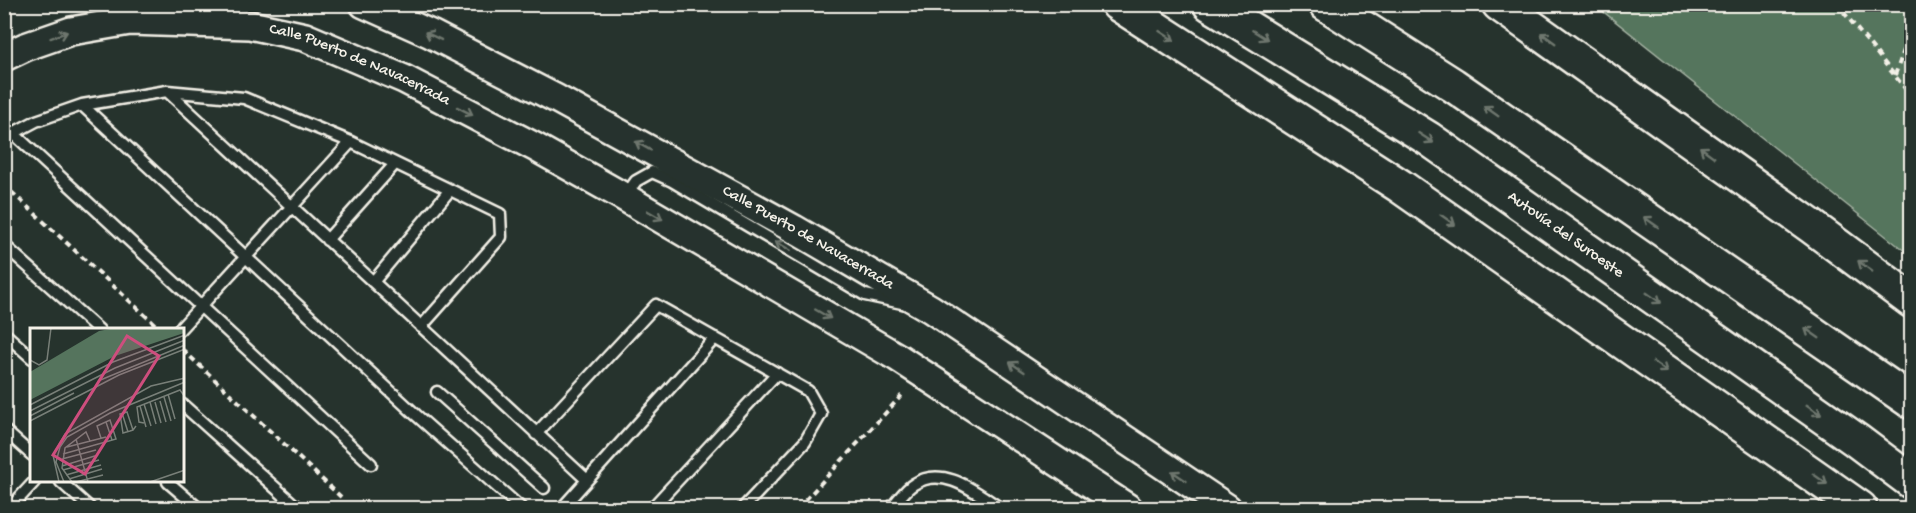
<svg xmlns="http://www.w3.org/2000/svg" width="1916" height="513" font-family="'Gochi Hand',sans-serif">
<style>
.green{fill:#55745d;stroke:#a4b2a2;stroke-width:1.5}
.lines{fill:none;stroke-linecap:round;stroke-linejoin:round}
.service-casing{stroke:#f4f1e8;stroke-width:15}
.tertiary-casing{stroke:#f4f1e8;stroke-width:32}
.motorway-casing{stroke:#f4f1e8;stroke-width:38}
.path{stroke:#f4f1e8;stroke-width:4;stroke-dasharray:6 4.5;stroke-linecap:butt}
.service{stroke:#26332d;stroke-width:10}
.tertiary{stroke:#26332d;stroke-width:27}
.motorway{stroke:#26332d;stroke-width:33}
.oneway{stroke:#6e766e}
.labels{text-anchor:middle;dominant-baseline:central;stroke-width:4.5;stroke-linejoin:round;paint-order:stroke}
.street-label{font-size:16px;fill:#f4f1e8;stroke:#26332d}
.inset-road{fill:none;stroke:#787f78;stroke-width:1.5}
.view{fill:#ce4e7e;fill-opacity:0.15;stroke:#ce4e7e;stroke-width:3}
.inset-edge{fill:none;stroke:#f4f1e8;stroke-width:3}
</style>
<rect width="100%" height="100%" fill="#26332d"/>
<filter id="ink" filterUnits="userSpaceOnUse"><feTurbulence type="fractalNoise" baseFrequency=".0167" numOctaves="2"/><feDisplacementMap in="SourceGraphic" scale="12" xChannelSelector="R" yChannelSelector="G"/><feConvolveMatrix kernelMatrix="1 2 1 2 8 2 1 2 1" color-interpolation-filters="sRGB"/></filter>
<g filter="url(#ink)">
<path class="green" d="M1594,5H1911V256L1596,6Z"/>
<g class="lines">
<g class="service-casing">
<path id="service" d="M167,91L587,480
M82,105L416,415L521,508
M13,133L371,464
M4,138L36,121L82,105L167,91L244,98L351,142L500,214L501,237L421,327
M625,196L636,181L652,172L672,181L865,295L902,303
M327,240L395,164
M4,245L99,330
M373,282L450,190
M179,330L351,142
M4,333L32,358
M437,392L544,488
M183,405L298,508
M4,430L32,455
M536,434L656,305L808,391L821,414L805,442L743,508
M61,482L90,508
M168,482L198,508
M10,508L34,482
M562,508L715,338
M652,508L777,373
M891,508C898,501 905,489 914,484C944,465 975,492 1000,508"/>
</g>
<g class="tertiary-casing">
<g id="tertiary">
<path id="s1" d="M364,4L431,34L557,99L794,229L931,309L1227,508"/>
<path id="s2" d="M4,57L25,47L71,31L130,21L250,25L305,37L404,79L535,147L624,197L897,357L1128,508"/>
</g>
</g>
<g class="motorway-casing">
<g id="motorway">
<path d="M1118,4L1400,186L1860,508"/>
<path id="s3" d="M1210,4L1429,139L1856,440L1912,482"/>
<path d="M1326,4L1453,85L1912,402"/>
<path d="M1499,4L1811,226L1912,301"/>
</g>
</g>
<path class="path" d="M1837,4L1912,97
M1895,75L1912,28
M4,185L160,329
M183,350L341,497
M798,508L903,394"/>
<use href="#service" class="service"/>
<use href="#tertiary" class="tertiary"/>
<use href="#motorway" class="motorway"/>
</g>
<defs><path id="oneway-shaft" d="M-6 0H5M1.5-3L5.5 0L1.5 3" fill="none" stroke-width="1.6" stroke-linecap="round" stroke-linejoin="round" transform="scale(1.5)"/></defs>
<g class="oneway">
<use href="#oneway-shaft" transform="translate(59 35) rotate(-20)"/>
<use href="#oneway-shaft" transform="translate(1260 35) rotate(32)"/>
<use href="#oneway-shaft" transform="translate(433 36) rotate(-154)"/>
<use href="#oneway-shaft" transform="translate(1167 36) rotate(33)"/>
<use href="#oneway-shaft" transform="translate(1548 38) rotate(-144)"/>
<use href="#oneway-shaft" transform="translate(465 111) rotate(27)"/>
<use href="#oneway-shaft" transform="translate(1491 111) rotate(-145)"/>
<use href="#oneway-shaft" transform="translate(1426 138) rotate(33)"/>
<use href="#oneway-shaft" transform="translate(643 146) rotate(-151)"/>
<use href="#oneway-shaft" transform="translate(1707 152) rotate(-144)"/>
<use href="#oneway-shaft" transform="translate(655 215) rotate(30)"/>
<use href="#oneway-shaft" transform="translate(1448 220) rotate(35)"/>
<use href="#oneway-shaft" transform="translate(1651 222) rotate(-145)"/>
<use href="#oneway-shaft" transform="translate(783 246) rotate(-149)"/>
<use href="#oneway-shaft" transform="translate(1865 266) rotate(-143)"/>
<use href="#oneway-shaft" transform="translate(1654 298) rotate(35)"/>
<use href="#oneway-shaft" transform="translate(823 314) rotate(30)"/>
<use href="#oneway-shaft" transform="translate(1812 333) rotate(-145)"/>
<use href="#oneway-shaft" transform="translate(1017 367) rotate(-146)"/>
<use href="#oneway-shaft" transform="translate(1660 367) rotate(35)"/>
<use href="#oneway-shaft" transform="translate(1814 410) rotate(35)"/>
<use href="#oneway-shaft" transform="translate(1179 476) rotate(-146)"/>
<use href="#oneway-shaft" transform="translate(1820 479) rotate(35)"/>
</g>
</g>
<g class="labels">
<g class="street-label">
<text stroke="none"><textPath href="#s2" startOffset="369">Calle Puerto de Navacerrada</textPath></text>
<text stroke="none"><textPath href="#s3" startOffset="424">Autovía del Suroeste</textPath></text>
<text stroke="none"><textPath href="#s1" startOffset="502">Calle Puerto de Navacerrada</textPath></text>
</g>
</g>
<g transform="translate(30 328)">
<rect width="154" height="154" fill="#26332d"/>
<path d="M85,0H154V5L85,28L0,72V44L69,3Z" fill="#55745d"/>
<path class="inset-road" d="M0,32L9,37L17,32L21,0M68,53L155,17M138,66L145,91M134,69L141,93M130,73L136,94M120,74L126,96M125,74L131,95M114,76L121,98M0,77L83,34L155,7M110,78L116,99M0,83L85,40L155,12M92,85L98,104M0,88L44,65M0,93L89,47L155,21M76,94L82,112M114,95L109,94L107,79L150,62L155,69M103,102L97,84L90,86L93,105L100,103L103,102L106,98M46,111L58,154M37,119L76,109M33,126L86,111L80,92L67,98L71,110M32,131L66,122M32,138L68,127M33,142L69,132M36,147L71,137M39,151L72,141M29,154L23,127L35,106L121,58L155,50M34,154L26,134L30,119L37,109L80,85L155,54M42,154L32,140L35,120L56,104L60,113M46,154L73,147M120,154L155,142"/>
<path class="view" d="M97,8L129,28L55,146L23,127Z"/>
<rect width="154" height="154" class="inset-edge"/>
</g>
<rect width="1916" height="513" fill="none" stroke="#26332d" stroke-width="24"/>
<rect x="12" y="12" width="1892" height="489" fill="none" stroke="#f4f1e8" stroke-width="2" filter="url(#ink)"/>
</svg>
